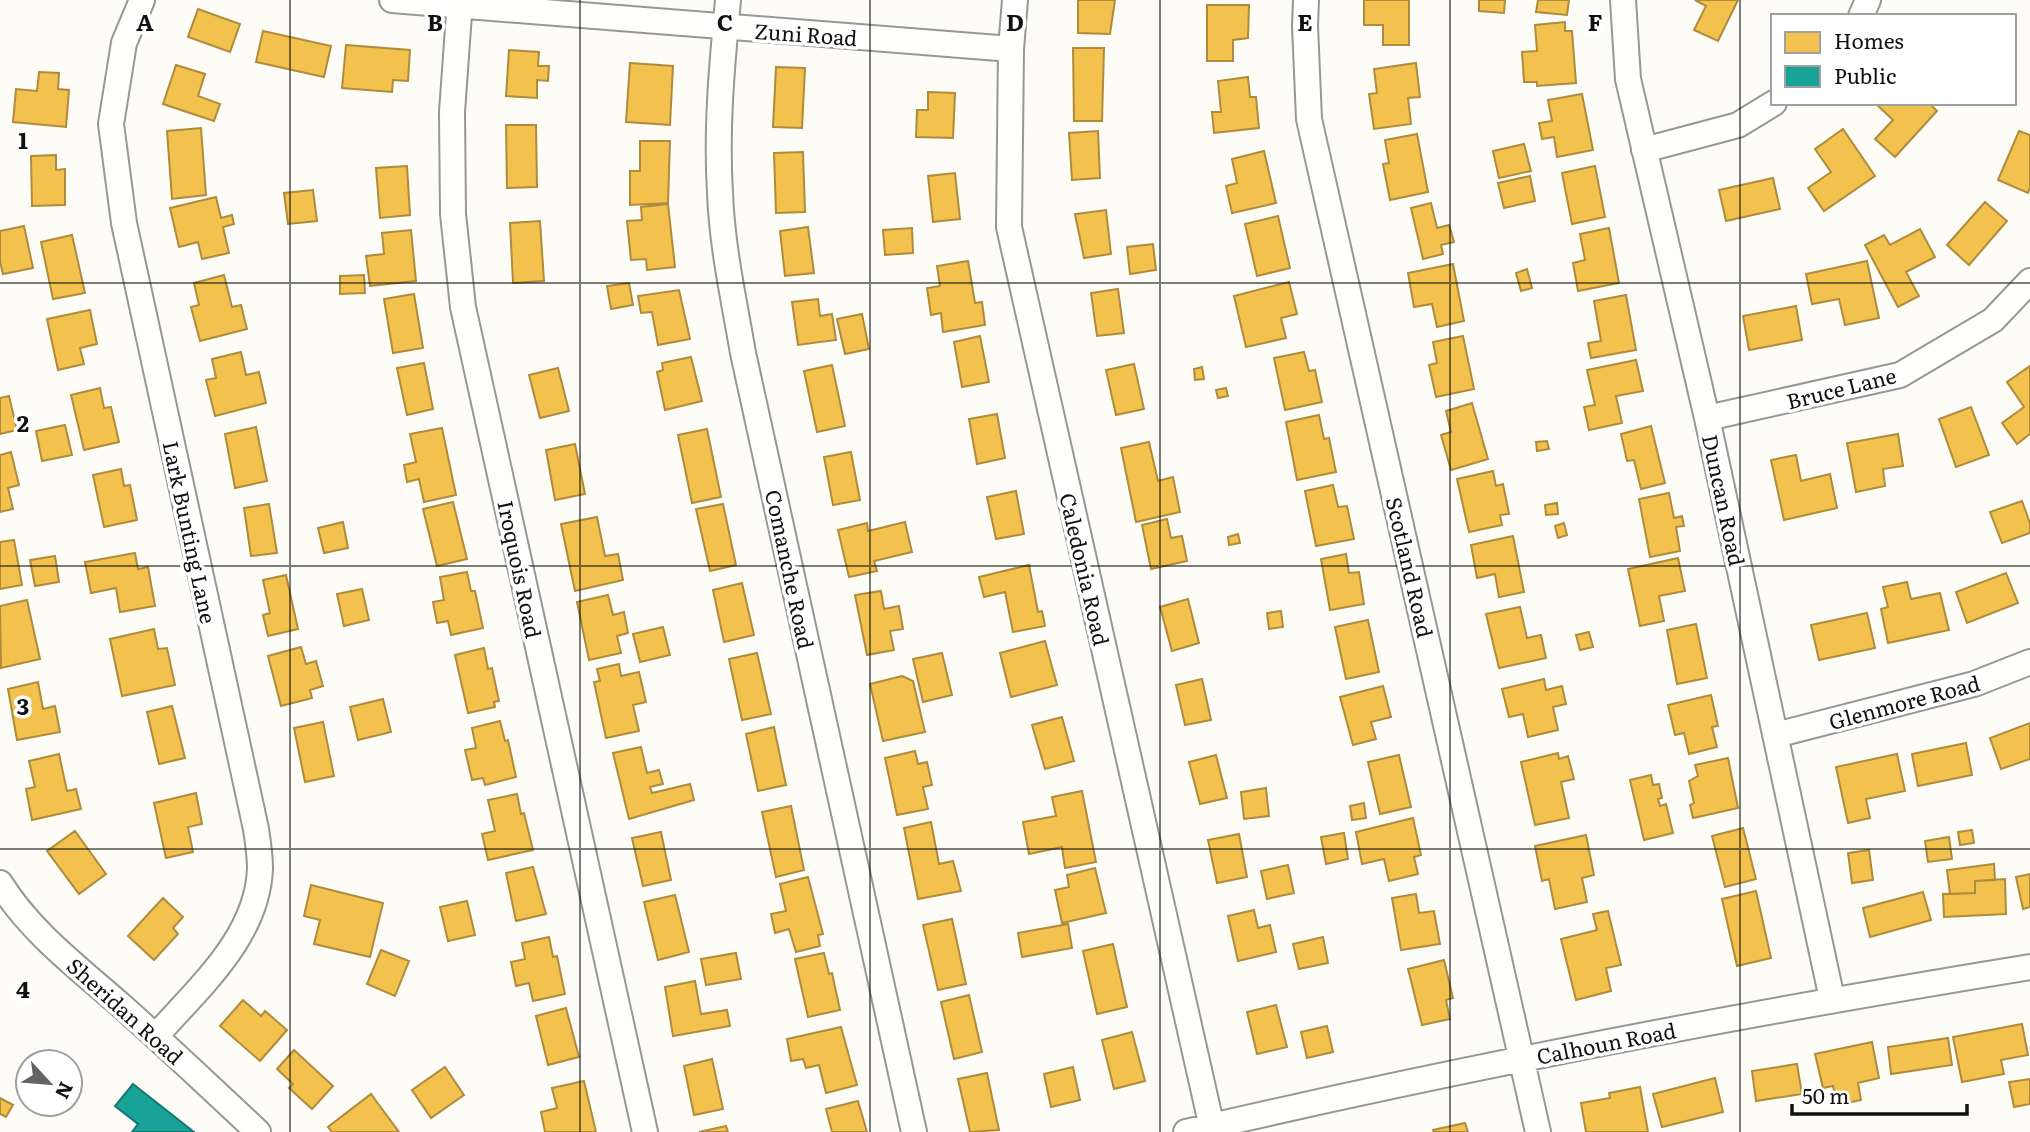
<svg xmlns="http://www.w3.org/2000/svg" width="2030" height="1132" font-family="Literata,serif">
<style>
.homes{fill:#f2c14e;stroke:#ae8c3c;stroke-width:2}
.public{fill:#17a398;stroke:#157770;stroke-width:2}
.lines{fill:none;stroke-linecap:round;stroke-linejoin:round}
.minor-casing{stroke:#979795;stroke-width:28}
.minor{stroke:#fffffe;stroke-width:24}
.grid{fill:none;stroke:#111;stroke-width:2;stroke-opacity:0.55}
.labels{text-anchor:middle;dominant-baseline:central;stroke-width:7;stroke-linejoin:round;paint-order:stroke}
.street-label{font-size:21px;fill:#111;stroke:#fff}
.grid-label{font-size:23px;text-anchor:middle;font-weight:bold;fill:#111;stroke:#fff;stroke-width:7;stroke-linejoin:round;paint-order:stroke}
</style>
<rect width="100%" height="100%" fill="#fdfcf7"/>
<path class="homes" d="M1078,0H1115L1110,34L1078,33Z
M1364,0H1409V45H1383V25H1364Z
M1479,0H1505L1504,13L1479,11Z
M1538,0H1569L1567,15L1536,12Z
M1695,0H1738L1718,41L1694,30L1706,6Z
M1207,5H1249L1248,38L1233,40V61H1207Z
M198,9L240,24L230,52L188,37Z
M1565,22V31H1572L1576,83L1537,86V82H1524L1522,52L1537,51L1535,25Z
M263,31L331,46L324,77L256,62Z
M346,45L410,50L408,81L393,80L392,92L342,88Z
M1073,48H1104L1102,121H1074Z
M509,50L539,52L538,66H549L548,81L537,80V98L506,96Z
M630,63L673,66L670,125L626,122Z
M1416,63L1420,97L1408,98L1411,124L1374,129L1369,94L1377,93L1374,69Z
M176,65L205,74L198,96L220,104L214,121L163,104Z
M776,67L805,68L802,128L773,127Z
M39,72L59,73L58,89L69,90L66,127L13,122L16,89L37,91Z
M1248,77L1250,97H1256L1259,128L1214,133L1212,112H1221L1218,81Z
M928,92L955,93L953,138L916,137L917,110H928Z
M1582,94L1593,150L1557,157L1554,137L1542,139L1539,123L1552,121L1548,100Z
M1875,103H1929L1937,111L1895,157L1875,139L1893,120Z
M506,125H536L537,187L507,188Z
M201,128L206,195L172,199L167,131Z
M1843,129L1875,176L1824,211L1808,188L1831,172L1815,149Z
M1098,131L1100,178L1072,180L1069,133Z
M2019,131L2030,135V187L2028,193L1998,180Z
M1417,134L1428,192L1390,200L1383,164L1389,163L1385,140Z
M640,141H670L668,203L630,205V171H640Z
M1524,144L1531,171L1499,178L1493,151Z
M1264,151L1276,203L1232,213L1226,186L1237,183L1232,159Z
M803,152L805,212L776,213L774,153Z
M56,155V170L65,169V205L32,206L31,156Z
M407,166L410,215L380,218L376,168Z
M1595,166L1605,217L1572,224L1562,173Z
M955,173L960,219L933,222L928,176Z
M1530,176L1535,201L1504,208L1498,183Z
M1773,178L1780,209L1726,221L1719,190Z
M313,190L317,221L288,224L284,193Z
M216,197L221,218L232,215L234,224L223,227L229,253L202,259L198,242L179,247L170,208Z
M1985,202L2007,221L1969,265L1947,245Z
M1431,203L1437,228L1449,225L1454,242L1441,245L1443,254L1423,259L1411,208Z
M668,204L675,267L647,270L646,259L631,260L627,221L642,220L641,207Z
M1106,210L1111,254L1084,258L1075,214Z
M1278,216L1290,268L1257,276L1245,224Z
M540,221L544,281L513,283L510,223Z
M24,226L33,268L3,274L0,262V231Z
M808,227L814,273L785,276L780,231Z
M912,228L913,253L885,255L883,230Z
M1609,228L1619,283L1578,291L1573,263L1585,260L1580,234Z
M1920,229L1935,257L1906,272L1919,296L1898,307L1865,245L1884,235L1890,245Z
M411,230L416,281L370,286L366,256L384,254L382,233Z
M72,235L85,293L53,299L41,242Z
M1153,244L1156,270L1130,274L1127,247Z
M968,261L975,303L982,302L985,325L943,332L941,313L931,315L927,288L940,286L937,266Z
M1867,261L1879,318L1845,325L1839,299L1812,304L1806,274Z
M1453,264L1464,321L1437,327L1432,304L1414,307L1408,273Z
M1527,269L1532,288L1521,291L1516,273Z
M224,275L232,307L241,305L247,329L200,341L191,307L199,305L194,283Z
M364,275L365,293L340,294V276Z
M1289,282L1297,314L1281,318L1286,338L1246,347L1234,296Z
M629,283L633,305L611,309L607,286Z
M1118,289L1124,333L1097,336L1091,293Z
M679,290L690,339L658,345L652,312L641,313L638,296Z
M414,294L423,348L393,353L384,299Z
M1626,295L1636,350L1591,358L1588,343L1601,341L1594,301Z
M818,299L820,316L832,314L836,340L798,345L792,302Z
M1796,306L1802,340L1749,350L1743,316Z
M90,310L97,344L80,348L84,364L58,370L47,319Z
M862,314L869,349L845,354L837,319Z
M980,336L989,382L962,387L954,342Z
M1463,336L1474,389L1436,397L1429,365L1437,363L1433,342Z
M241,352L246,375L259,372L266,403L215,416L206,380L216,378L212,359Z
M1304,352L1309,371L1315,370L1322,402L1285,410L1274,358Z
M691,357L702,401L665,410L657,372L663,370L662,363Z
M1636,360L1643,391L1616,396L1622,423L1589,430L1584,407L1595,405L1587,370Z
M424,363L433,409L407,415L397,368Z
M1134,364L1144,409L1116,415L1106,370Z
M832,365L845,426L817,432L804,371Z
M2030,366V434L2017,444L2002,423L2024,407L2007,382Z
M1202,367L1204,379L1195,380L1194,369Z
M558,368L569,411L540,418L529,375Z
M100,388L104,408L111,407L119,442L84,450L71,395Z
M1226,388L1228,396L1218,398L1216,390Z
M9,396L17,430L0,434V398Z
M1472,403L1488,459L1451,470L1441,435L1451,432L1446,411Z
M1971,407L1989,455L1956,467L1939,419Z
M997,414L1005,458L977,464L969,419Z
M1319,415L1324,439L1329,438L1336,472L1297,480L1286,422Z
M65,425L72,455L42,461L36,431Z
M1651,426L1665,483L1641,489L1634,460L1627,461L1621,434Z
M256,427L267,481L235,488L225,434Z
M442,428L456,495L424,502L419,479L407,482L404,465L416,462L410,434Z
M707,429L721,497L692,503L678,435Z
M1898,434L1903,466L1883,469L1885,486L1856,492L1847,443Z
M1547,441L1549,449L1537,451L1536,442Z
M1149,442L1158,481L1173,477L1180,512L1136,522L1121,448Z
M575,444L585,494L555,500L546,450Z
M11,452L19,485L8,488L13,509L0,512V455Z
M851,452L860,500L833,505L824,457Z
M1796,455L1801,481L1830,474L1837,508L1784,520L1771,460Z
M121,469L124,486L130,485L137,520L104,527L93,475Z
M1493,471L1496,486L1503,484L1509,514L1500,515L1502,525L1469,532L1457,479Z
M1333,485L1338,507L1347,506L1354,539L1316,546L1305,491Z
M1016,491L1024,534L996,539L987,497Z
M1669,493L1674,518L1682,516L1684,526L1676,527L1680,551L1650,557L1639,499Z
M2022,501L2030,523V533L2002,543L1990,512Z
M453,502L467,559L437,566L423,509Z
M1557,503L1558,514L1546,515L1545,505Z
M269,504L277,553L251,556L244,508Z
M723,504L736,565L710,571L696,509Z
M597,517L605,556L618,554L623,580L575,591L561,524Z
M1167,519L1171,538L1182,536L1187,561L1151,569L1142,525Z
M343,522L348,548L324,553L318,528Z
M905,522L912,552L874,561L877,571L849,577L838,530L867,523L868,531Z
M1564,523L1567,535L1558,538L1555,526Z
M1238,534L1240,543L1229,545L1228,537Z
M1513,536L1524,592L1499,597L1495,574L1477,578L1471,545Z
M14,540L22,585L0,589V542Z
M135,553L138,569L148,567L155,606L120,612L116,588L91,593L85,562Z
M1346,554L1349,573L1359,572L1364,604L1330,610L1321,559Z
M55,556L59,582L35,586L30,560Z
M1678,558L1685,591L1659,596L1664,621L1640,626L1628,569Z
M1029,565L1038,612L1042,611L1045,626L1013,632L1005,592L984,597L979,577Z
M467,572L471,591H475L483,628L451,635L448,621L437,623L433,602L444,600L440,577Z
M2006,573L2018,603L1967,623L1956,592Z
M286,575L298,629L268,636L263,615L270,613L263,580Z
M1907,582L1911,599L1940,593L1949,630L1888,643L1881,609L1888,607L1883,587Z
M742,583L754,635L724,642L713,590Z
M362,589L369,620L344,626L337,594Z
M881,591L884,609L899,606L903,629L890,631L894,650L867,655L855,595Z
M608,595L613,615L624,612L628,633L617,636L621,653L589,660L577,602Z
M1188,599L1199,643L1172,651L1160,607Z
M27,600L40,659L1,668L0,606Z
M1520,607L1527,638L1541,635L1546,658L1499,668L1486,614Z
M1281,611L1283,627L1269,629L1267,613Z
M1867,613L1875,648L1819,660L1811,625Z
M1368,620L1379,672L1346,679L1335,627Z
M1696,624L1707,678L1677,684L1667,630Z
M663,627L670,655L640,662L633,634Z
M154,629L158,649L167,648L175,685L122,696L110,639Z
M1589,632L1593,647L1580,650L1576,635Z
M1045,641L1057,685L1011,697L1000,653Z
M301,647L306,664L316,661L323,686L310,690L312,698L281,706L268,656Z
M484,648L488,669L492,668L499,701L494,702L495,707L468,713L455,655Z
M757,653L771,714L742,720L729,659Z
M942,653L952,695L923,702L913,659Z
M619,664L621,676L639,672L646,702L633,705L639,731L606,738L594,682L600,681L597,669Z
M902,676L913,681L925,732L883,741L870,684Z
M1202,679L1211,720L1185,725L1176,685Z
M1544,679L1546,690L1562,686L1566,704L1553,707L1558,730L1528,737L1523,714L1509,717L1502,689Z
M38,682L43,709L55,706L60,732L17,740L8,689Z
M1383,686L1391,717L1371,722L1376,739L1353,745L1340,697Z
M1711,695L1718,726L1712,727L1717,747L1689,754L1684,733L1675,735L1668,705Z
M383,699L391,732L358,740L350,707Z
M172,706L185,758L159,764L147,712Z
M1062,717L1074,761L1045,769L1032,725Z
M500,721L505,741L508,740L516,777L485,785L483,778L472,780L465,750L476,748L472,728Z
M323,722L334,776L305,782L294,728Z
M2030,723V759L2001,769L1990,738Z
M774,727L786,785L758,791L746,734Z
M1966,743L1972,775L1918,786L1912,754Z
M641,747L647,773L659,770L663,784L650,787L652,793L690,784L694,800L629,819L613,753Z
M915,751L918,764L927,762L932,785L923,787L928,809L897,815L885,758Z
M1558,753L1559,759L1568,756L1574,779L1561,782L1569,818L1535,825L1521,762Z
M59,754L67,791L76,789L81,809L32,820L26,789L35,787L29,761Z
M1897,754L1905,791L1866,799L1870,818L1848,823L1836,767Z
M1216,755L1227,798L1200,804L1189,762Z
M1399,755L1411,807L1380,814L1368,762Z
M1728,758L1738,808L1693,818L1690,805L1694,803L1689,781L1698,776L1695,765Z
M1651,775L1653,785L1659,784L1662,798L1658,799L1660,806L1666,804L1673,833L1644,840L1630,780Z
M1266,788L1269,816L1244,819L1241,792Z
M1082,791L1096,862L1065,868L1062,847L1029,854L1023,822L1056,816L1052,797Z
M196,793L202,824L188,827L193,852L166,858L154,803Z
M517,794L521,814L524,813L533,850L488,860L482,834L495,831L488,800Z
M1364,803L1366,818L1352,820L1350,806Z
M791,806L804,870L776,877L762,812Z
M1413,818L1421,855L1414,857L1418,874L1389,881L1384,859L1362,864L1356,832Z
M931,822L939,864L953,861L961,891L918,899L904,828Z
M1743,828L1756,879L1725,887L1712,836Z
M1972,830L1974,843L1960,845L1958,832Z
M75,831L106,874L79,894L47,851Z
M661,832L671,880L643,886L632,838Z
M1344,833L1348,859L1326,864L1321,837Z
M1239,834L1247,877L1217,883L1208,840Z
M1586,835L1594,875L1582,878L1587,902L1555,909L1549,879L1542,881L1535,846Z
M1949,837L1952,859L1928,862L1925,841Z
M1869,850L1873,880L1852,883L1848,853Z
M1994,864L1995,880L1975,881V893L1950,894L1947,870Z
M1288,865L1294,893L1267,899L1261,871Z
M533,867L546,914L516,921L506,873Z
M1095,868L1106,913L1062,923L1055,890L1069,887L1067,875Z
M2030,874V907L2023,909L2016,877Z
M808,877L823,934L818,935L820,946L796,952L789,929L775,933L771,914L786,911L780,884Z
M2005,879L2006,914L1944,917L1943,894L1975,893V881Z
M311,885L383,903L370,957L314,944L320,920L304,916Z
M1756,891L1771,958L1737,966L1722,899Z
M1923,892L1931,920L1870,937L1863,908Z
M1416,894L1419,913L1434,911L1440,944L1401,950L1392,898Z
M675,895L689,952L658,960L644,902Z
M163,898L183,917L173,928L178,934L154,960L128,936Z
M467,901L475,935L448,941L440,907Z
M1254,910L1258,928L1270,925L1276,952L1238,961L1228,916Z
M1608,911L1621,965L1606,968L1611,991L1576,1000L1561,939L1597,930L1593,914Z
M952,919L966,984L938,990L923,925Z
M1068,924L1072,948L1022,957L1018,933Z
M549,937L553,957L557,956L565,994L533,1001L529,983L516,986L511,962L525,959L522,943Z
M1323,937L1328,963L1299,969L1293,944Z
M1113,944L1127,1007L1097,1014L1083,951Z
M381,950L409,961L395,996L367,984Z
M736,953L741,979L706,985L701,959Z
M824,953L829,974L832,973L840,1010L808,1017L795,959Z
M1444,960L1453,998L1446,1000L1450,1019L1422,1025L1408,969Z
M695,981L701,1014L727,1010L730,1026L673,1036L665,987Z
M969,995L982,1052L954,1059L941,1002Z
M243,1000L261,1016L265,1011L287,1030L260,1061L220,1026Z
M1276,1005L1287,1047L1257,1054L1247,1012Z
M566,1008L579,1057L548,1065L536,1016Z
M2022,1024L2028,1055L2001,1060L2004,1074L1962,1082L1953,1037Z
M1327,1026L1333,1052L1307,1058L1301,1032Z
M841,1027L857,1085L826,1093L819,1065L806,1068L803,1059L791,1061L787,1039Z
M1132,1032L1145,1081L1114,1089L1102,1040Z
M1948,1038L1952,1065L1891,1074L1888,1047Z
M1872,1042L1879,1078L1858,1083L1861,1100L1837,1105L1833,1086L1823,1088L1815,1054Z
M294,1050L333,1086L312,1109L289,1088L293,1084L277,1069Z
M712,1059L723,1109L694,1115L684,1066Z
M1797,1064L1802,1094L1756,1101L1752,1071Z
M445,1067L464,1095L431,1118L412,1090Z
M1073,1067L1080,1100L1051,1107L1044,1074Z
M987,1073L999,1130L970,1132L958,1079Z
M1715,1078L1723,1112L1662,1127L1653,1094Z
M2030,1079V1104L2014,1107L2009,1082Z
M584,1081L596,1132H545L541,1112L557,1108L552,1088Z
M1640,1087L1648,1132H1586L1581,1103L1610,1098L1609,1093Z
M371,1094L399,1132H332L328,1127Z
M0,1098L13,1105L6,1117L0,1114Z
M858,1101L867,1132H832L826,1109Z
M1465,1123L1468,1132H1434L1433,1130Z
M726,1126L728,1132H699Z"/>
<path class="public" d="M133,1084L194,1132H132L138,1124L115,1106Z"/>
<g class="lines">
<g class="minor-casing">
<path id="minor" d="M142,0L124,43L111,124L124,223L256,829C258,842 260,855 260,868C258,937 198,988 156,1036
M392,0L1011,49
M460,0L452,112L453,214L463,307L645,1132
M728,0C722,64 716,129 720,193C722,247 734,300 743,353L914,1132
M1015,0L1011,49L1009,227L1213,1132
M1306,0L1305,26L1309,119L1538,1132
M1623,0L1628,79L1707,418L1832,999
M1861,16L1868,0
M1644,150L1738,125L1774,103
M1707,418L1900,375L1993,320L2030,281
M1776,735L1974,684L2030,662
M0,883C31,933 80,969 124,1008C169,1048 213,1090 258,1132
M1186,1132C1465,1067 1747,1013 2030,967"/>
</g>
<use href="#minor" class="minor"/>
</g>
<path class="grid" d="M290,0V1132M580,0V1132M870,0V1132M1160,0V1132M1450,0V1132M1740,0V1132M0,283H2030M0,566H2030M0,849H2030"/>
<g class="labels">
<g class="street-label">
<text transform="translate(806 33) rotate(4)">Zuni Road</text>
<text transform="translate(1841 387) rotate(-14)">Bruce Lane</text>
<text transform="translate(1725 500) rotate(78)">Duncan Road</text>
<text transform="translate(191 532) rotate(78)">Lark Bunting Lane</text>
<text transform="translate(1411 567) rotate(77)">Scotland Road</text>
<text transform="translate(521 569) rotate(78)">Iroquois Road</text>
<text transform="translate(791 569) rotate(78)">Comanche Road</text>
<text transform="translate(1086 569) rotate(77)">Caledonia Road</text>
<text transform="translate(1904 701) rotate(-15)">Glenmore Road</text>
<text transform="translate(126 1010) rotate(42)">Sheridan Road</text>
<text transform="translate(1606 1042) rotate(-11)">Calhoun Road</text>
</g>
</g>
<g class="grid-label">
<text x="145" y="31">A</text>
<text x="435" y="31">B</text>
<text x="725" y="31">C</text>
<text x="1015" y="31">D</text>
<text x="1305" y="31">E</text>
<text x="1595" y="31">F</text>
<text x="23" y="149">1</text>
<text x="23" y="432">2</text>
<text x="23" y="715">3</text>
<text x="23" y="998">4</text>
</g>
<rect x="1771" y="14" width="245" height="91" fill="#ffffff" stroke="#a0a0a0" stroke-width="2"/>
<rect x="1785" y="32" width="35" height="21" fill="#f2c14e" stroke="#a0a0a0" stroke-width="2"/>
<text x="1834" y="49" font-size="21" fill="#111111">Homes</text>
<rect x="1785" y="66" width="35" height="21" fill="#17a398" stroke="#a0a0a0" stroke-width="2"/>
<text x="1834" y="84" font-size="21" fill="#111111">Public</text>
<g transform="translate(49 1083) rotate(116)"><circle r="33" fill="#ffffff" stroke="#a0a0a0" stroke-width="2"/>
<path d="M0-5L12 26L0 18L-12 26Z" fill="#646362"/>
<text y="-10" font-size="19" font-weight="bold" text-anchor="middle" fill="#111111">N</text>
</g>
<path d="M1792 1104v10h175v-10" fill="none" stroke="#111111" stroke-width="3.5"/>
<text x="1802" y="1104" font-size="21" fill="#111111" stroke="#ffffff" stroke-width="5" paint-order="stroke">50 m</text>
</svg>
